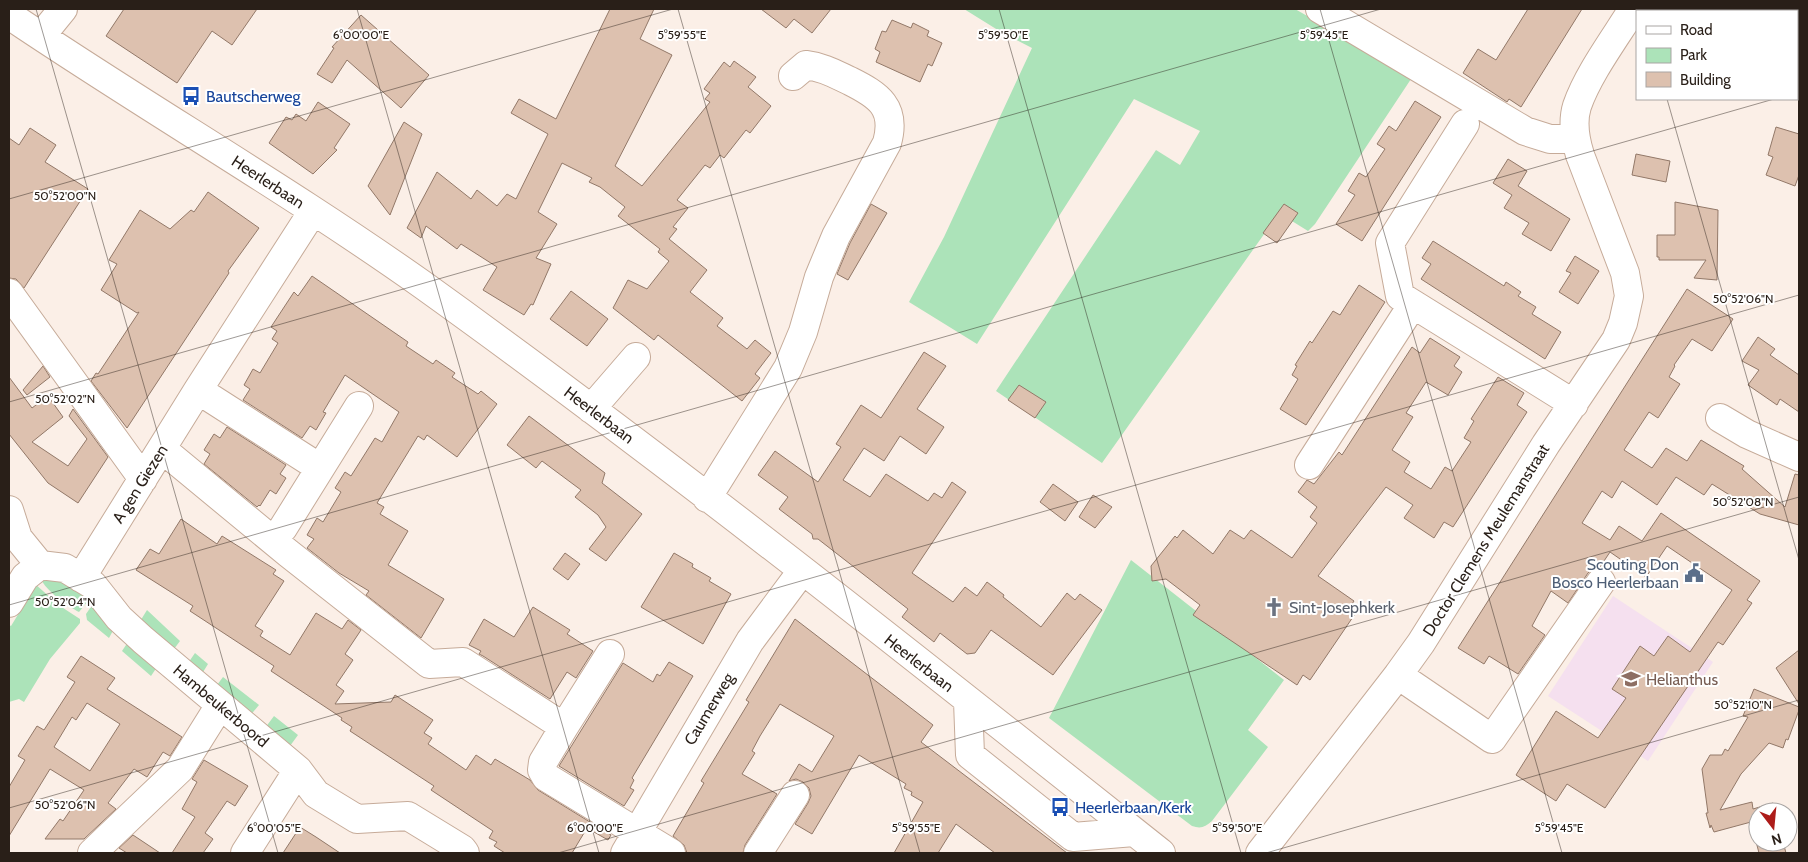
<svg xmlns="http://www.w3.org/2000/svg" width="1808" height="862" font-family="Cabin,sans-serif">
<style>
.education{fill:#f5e0ef}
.green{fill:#ace3b9}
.building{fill:#ddc1af;stroke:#927868;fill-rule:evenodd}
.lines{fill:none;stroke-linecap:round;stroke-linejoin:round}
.minor-casing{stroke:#c6ab99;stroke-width:30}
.minor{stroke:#fff;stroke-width:28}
.ticks{fill:none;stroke:#291f18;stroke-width:1;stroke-opacity:0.45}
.labels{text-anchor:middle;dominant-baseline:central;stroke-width:4;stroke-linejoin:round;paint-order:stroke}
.transit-label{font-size:16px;fill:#164399;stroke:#fff;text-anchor:start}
.street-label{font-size:16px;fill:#291f18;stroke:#fff}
.service-label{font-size:16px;fill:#4e5e75;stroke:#fff;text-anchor:end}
.worship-label{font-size:16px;fill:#5b616d;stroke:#fff;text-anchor:start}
.education-label{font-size:16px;fill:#785e54;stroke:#fff;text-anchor:start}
.ticks-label{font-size:12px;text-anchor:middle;fill:#291f18;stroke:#fff;stroke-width:4;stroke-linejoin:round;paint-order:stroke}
</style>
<rect width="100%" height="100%" fill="#fbefe7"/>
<path class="education" d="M1613,596L1713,662L1648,761L1548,696Z"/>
<path class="green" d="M964,9H1295L1413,76L1315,224L1308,231L1279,213L1102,463L996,391L1156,150L1180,165L1200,131L1134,99L977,344L909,302L944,237L1032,48L1001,32Z
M1131,560L1284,680L1248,730L1268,747L1212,821C1205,827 1201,829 1192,826L1049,718Z
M46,574L92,596L79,612C69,607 45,590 41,579Z
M35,584L60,606L80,619V623L50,659L24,702L19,699L9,702V625L11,626L33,590Z
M95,601L116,625L109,638L87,620L86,614Z
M147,610L180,641L171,653L139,623Z
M130,639L159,664L151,676L122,651Z
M195,653L208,664L200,677L186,666Z
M223,677L259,705L249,717L214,689Z
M274,716L298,735L290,746L265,728Z"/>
<path class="building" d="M124,9H257L232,45L212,31L177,83L106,36Z
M610,9H654L640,39L672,55L615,166L642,186L710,102L705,99L710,93L704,89L724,62L730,67L734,61L756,77L748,87L771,106L750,133L746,130L724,158L720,155L710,168L705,165L677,200L688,208L673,227L677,229L669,239L707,270L690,292L723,318L717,326L747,349L755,340L771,353L755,374L760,378L742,401L658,335L654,340L613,308L628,280L647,289L669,261L658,252L660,249L618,216L625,207L600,187L589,182L592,178L562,163L538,212L557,224L536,258L551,264L533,305L531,304L524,315L483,290L497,267L461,244L457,249L426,226L421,238L407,228L437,172L471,199L477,190L497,206L507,194L516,199L548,134L511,113L519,99L556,119Z
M761,9H831L812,33L794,19L786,28Z
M1528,9H1582L1521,107L1509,99L1507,102L1463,73L1478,49L1496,60Z
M361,15L429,75L401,108L347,60L332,83L317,74L334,48L332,47Z
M892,20L911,28L913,23L929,31L927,36L942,43L932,66L928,64L920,82L876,62L880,52L875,49L882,31L886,32Z
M1415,101L1441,117L1362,241L1336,224L1355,195L1348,191L1359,173L1366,177L1385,149L1377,144L1389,126L1396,131Z
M318,102L350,124L334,148L337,150L313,174L269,143L286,117L292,120L296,114L306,121Z
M404,122L422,134L390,215L368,186Z
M1776,127L1799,134V175L1795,186L1766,175L1773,157L1768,155Z
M30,128L56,145L45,162L88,189L24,288L16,279L9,278V138L19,145Z
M1636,154L1670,161L1666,182L1632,175Z
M1508,159L1527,171L1518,186L1570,219L1551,251L1522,234L1529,223L1504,208L1512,195L1493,183Z
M208,192L259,228L228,271L229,273L127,428L91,381L96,373L98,374L139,312L137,313L101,290L117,264L109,260L140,210L170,229L191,210L194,212Z
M1675,202L1718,210L1717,280L1694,278L1706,260H1659V257H1657V235H1675Z
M871,204L887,213L848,280L837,274L850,243Z
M1284,204L1298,213L1277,243L1263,233Z
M1433,241L1504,286L1506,282L1521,292L1518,296L1536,307L1532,314L1561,332L1545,359L1421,279L1431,264L1422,258Z
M1575,256L1599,271L1578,304L1559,292L1571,273L1566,271Z
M312,276L408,342L406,346L433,364L436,360L455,373L452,377L478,394L481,391L497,404L457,457L427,435L424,440L418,436L377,503L384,507L380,514L408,531L388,565L444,599L421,638L366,595L369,591L339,573L307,548L314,539L307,535L317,518L323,522L341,492L335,488L345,472L351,476L375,438L382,442L399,412L345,375L323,412L326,413L316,430L310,426L302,438L243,400L250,389L244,385L253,369L260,373L278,343L272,339L277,331L271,327L294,292L298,296Z
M1359,285L1385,302L1306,425L1280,409L1298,379L1292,375L1297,366L1295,365L1310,341L1312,343L1333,311L1340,315Z
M1687,289L1733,319L1712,351L1692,339L1674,365L1675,366L1669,377L1680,384L1658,418L1649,412L1624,450L1652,468L1666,448L1687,461L1701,440L1744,466L1742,469L1785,507L1795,474L1799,475V525L1760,514L1712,484L1704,495L1676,477L1657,505L1622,481L1612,498L1602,491L1582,523L1610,540L1619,526L1642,541L1661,513L1760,581L1747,600L1752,603L1723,645L1718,642L1605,808L1567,784L1556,801L1516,775L1556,711L1598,738L1626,698L1612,689L1640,646L1654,656L1668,636L1690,652L1732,590L1667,546L1646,577L1610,552L1600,567L1594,568L1588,573L1568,603L1551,591L1532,626L1545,635L1518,674L1489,656L1484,664L1458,648Z
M571,291L608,319L587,346L550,319Z
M1758,337L1775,349L1770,355L1799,375V412L1780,399L1777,405L1748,385L1759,370L1742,361Z
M1430,338L1460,357L1454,366L1462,372L1448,395L1426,382L1406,413L1413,417L1392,450L1410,462L1404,472L1431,489L1445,467L1452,471L1471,442L1464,438L1474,421L1471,419L1498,377L1524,393L1517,405L1527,412L1453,527L1444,522L1434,538L1404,518L1413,505L1386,487L1318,576L1354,601L1348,610L1355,614L1310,680L1303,675L1297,685L1193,615L1200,605L1166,579L1152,581L1151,566L1175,536L1177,538L1183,530L1213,554L1230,530L1244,539L1251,530L1292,558L1317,523L1310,517L1317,507L1298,492L1307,480L1314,484L1339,452L1342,455L1412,347L1420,353Z
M924,352L946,366L917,409L944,427L926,454L900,436L884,461L864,448L843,480L870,497L886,474L928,501L934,493L942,498L952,482L966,492L912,573L953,602L965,587L977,596L987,582L1004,595L1003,597L1041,627L1067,593L1075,600L1080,594L1102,610L1053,675L991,630L975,653L967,654L940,633L934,642L902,617L908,609L818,539H813L812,534L779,509L788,497L758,475L775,451L818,482L841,447L836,444L861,405L881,418Z
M43,366L50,377L27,395L23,390Z
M9,377L32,408L48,396L63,417L32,442L68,466L87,439L69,416L73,409L108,457L78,503L48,483L9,434Z
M1019,385L1046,402L1035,418L1008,400Z
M529,416L605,473L602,483L642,514L606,561L589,549L606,527L598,515L575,497L581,490L542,461L536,468L507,445Z
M227,427L286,465L280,474L286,478L276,494L270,490L260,506L259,505L257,507L204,464L210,454L204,450L214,434L220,438Z
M1053,484L1078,502L1065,521L1040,502Z
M1093,495L1112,507L1095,528L1079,517Z
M181,519L217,544L222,536L276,570L273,574L284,581L255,626L263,631L260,636L290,655L316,613L342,629L348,620L361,630L345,654L353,660L336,685L344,691L335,704L391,702L395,695L433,720L424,733L432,738L428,744L466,770L476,755L491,765L495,759L530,780L538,790L611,835L608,840L587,828L572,853H505L494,846L497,842L489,838L493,831L431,790L434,786L350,731L352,727L341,720L342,718L271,671L274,666L190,611L193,606L136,570L150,549L159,554Z
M565,553L580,564L568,580L553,569Z
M674,553L693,564L692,567L711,578L709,581L731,594L703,644L641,607Z
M533,607L570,630L567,634L593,651L576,678L567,672L550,699L483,656L479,654L481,651L469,645L484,619L514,637Z
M795,619L933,725L921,742L1067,853H995L956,824L938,853H894L923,802L911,795L912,792L904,788L906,784L859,755L812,834L795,824L808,803L811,796L809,788L803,782L796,779L789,781L799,764L812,772L834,736L780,704L760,736L752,751L755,753L742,774L777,794L745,845L743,853H687L684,845L673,836L704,783L701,781L749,702L746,700Z
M1799,650V704L1776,668Z
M81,656L115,678L107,689L182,737L170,756L163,752L147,777L134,769L108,803L116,809L84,839H45L60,819L63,821L84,790L50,769L9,836V787L25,760L18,756L37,726L44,730L75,682L67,677ZM87,703L120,724L90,771L54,747L72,717L76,720Z
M669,662L693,676L632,778L634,780L630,788L634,790L624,806L559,766L623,663L653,682L657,674L660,676Z
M1754,689L1799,707V710L1788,740L1786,739L1783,748L1769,743L1741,774L1720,810L1752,802L1753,809L1773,803L1775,812H1758V842H1783L1786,853H1759L1751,822L1714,832L1711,825L1710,828L1706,813H1708L1702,769L1710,755H1722L1725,749L1728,751L1748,717L1743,716Z
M204,760L248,786L235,806L227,801L205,833L213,839L203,853H172L195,817L182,809L197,782L192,779Z
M300,827L316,837L340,853H283Z
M133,835L160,853H127L119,848Z"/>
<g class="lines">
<g class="minor-casing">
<path id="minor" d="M1320,9L1525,131L1550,139H1575
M9,15C145,107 289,190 423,285C675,466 918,660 1161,853
M41,36L63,9
M1465,124L1390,243L1400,296L1574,404
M9,293L143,479
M198,390L320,468
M591,409L636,357
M1720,418L1747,434L1799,457
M162,449L288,553L429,664L463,662L564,727L543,762L542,770L546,777L671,853
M1309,465L1413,304
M707,498L788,368L803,332L819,277L836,236L887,143C897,107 878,95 850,81C835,74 823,67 806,65L793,76
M9,510L18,538L40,565L65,568L93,585L119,618L143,640L298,770L316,794L357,819L408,816L462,849L465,853
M283,528L359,406
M81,578L198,390L313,211
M9,603L25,577L40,565
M1398,675L1492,739L1601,582
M968,701L970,755L1073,837L1134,832
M564,727L610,654
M92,853L180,769L220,705
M245,853L298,770
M625,853L750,641L802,571
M758,853L795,795
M1260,853L1398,675L1421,643L1546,444L1616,340L1623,323L1629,296L1625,273L1580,155C1575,139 1572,122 1577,106C1588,74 1615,38 1633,9"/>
</g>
<use href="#minor" class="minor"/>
</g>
<path class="ticks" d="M36,9L278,853M357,9L599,853M678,9L920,853M999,9L1241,853M1320,9L1562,853M1641,9L1642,11M1797,92H1799M1667,99L1799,560M9,199L673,9M9,402L1381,9M9,605L1774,99M9,808L1799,295M558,853L1799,497M1266,853L1799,700"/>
<defs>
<g id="bus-bare" transform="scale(1.5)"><path d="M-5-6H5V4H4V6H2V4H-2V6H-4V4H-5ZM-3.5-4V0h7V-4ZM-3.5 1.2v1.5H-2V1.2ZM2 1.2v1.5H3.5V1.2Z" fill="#1a4fb4" stroke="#fff" stroke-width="2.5" paint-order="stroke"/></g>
<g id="civic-bare" transform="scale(1.5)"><path d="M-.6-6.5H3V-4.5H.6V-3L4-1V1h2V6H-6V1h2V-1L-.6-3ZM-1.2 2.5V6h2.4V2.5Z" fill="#5c6f8a" stroke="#fff" stroke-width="2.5" paint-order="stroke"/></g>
<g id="church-bare" transform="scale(1.5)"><path d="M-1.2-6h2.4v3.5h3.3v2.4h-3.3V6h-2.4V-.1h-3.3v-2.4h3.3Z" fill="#6b7280" stroke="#fff" stroke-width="2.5" paint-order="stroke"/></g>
<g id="school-bare" transform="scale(1.5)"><path d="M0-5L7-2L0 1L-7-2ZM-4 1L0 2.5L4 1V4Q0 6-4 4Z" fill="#8d6e63" stroke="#fff" stroke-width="2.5" paint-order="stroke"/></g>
</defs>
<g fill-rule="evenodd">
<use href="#bus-bare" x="191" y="96"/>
<use href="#civic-bare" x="1694" y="573"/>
<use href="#church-bare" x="1274" y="607"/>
<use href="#school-bare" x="1631" y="679"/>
<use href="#bus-bare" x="1060" y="807"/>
</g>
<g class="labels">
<g class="transit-label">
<text x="206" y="96">Bautscherweg</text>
<text x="1075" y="807">Heerlerbaan/Kerk</text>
</g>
<g class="street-label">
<text transform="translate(268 182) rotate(33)">Heerlerbaan</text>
<text transform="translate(599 415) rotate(37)">Heerlerbaan</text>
<text transform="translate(140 484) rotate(-58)">A gen Giezen</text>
<text transform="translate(1486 540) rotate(-58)">Doctor Clemens Meulemanstraat</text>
<text transform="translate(919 663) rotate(38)">Heerlerbaan</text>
<text transform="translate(221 706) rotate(40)">Hambeukerboord</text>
<text transform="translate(709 709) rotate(-59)">Caumerweg</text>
</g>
<g class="service-label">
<text x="1679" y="564">Scouting Don<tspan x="1679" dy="18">Bosco Heerlerbaan</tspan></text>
</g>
<g class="worship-label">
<text x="1289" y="607">Sint-Josephkerk</text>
</g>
<g class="education-label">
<text x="1646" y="679">Helianthus</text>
</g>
</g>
<g class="ticks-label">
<text x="361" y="39">6°00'00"E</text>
<text x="682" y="39">5°59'55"E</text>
<text x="1003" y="39">5°59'50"E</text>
<text x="1324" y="39">5°59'45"E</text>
<text x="65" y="200">50°52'00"N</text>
<text x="1743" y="303">50°52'06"N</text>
<text x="65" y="403">50°52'02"N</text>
<text x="1743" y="506">50°52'08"N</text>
<text x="65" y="606">50°52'04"N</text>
<text x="1743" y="709">50°52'10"N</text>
<text x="65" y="809">50°52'06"N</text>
<text x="274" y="832">6°00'05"E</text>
<text x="595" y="832">6°00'00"E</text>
<text x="916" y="832">5°59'55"E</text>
<text x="1237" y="832">5°59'50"E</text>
<text x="1559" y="832">5°59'45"E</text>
</g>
<rect width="1808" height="862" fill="none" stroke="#291f18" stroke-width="20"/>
<rect x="1636" y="10" width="162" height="90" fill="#ffffff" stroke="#a9a5a3"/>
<rect x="1646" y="26" width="25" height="8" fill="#ffffff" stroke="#a9a5a3"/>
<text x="1680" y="35" font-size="15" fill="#291f18">Road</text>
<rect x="1646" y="48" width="25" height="15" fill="#ace3b9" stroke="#a9a5a3"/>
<text x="1680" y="60" font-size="15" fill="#291f18">Park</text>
<rect x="1646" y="72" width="25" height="15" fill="#ddc1af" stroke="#a9a5a3"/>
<text x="1680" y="85" font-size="15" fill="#291f18">Building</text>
<g transform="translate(1773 827) rotate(164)"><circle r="24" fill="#ffffff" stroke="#a9a5a3"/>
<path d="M0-4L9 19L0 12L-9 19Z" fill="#ad1c1a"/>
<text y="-8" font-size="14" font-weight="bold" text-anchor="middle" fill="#291f18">N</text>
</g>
</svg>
